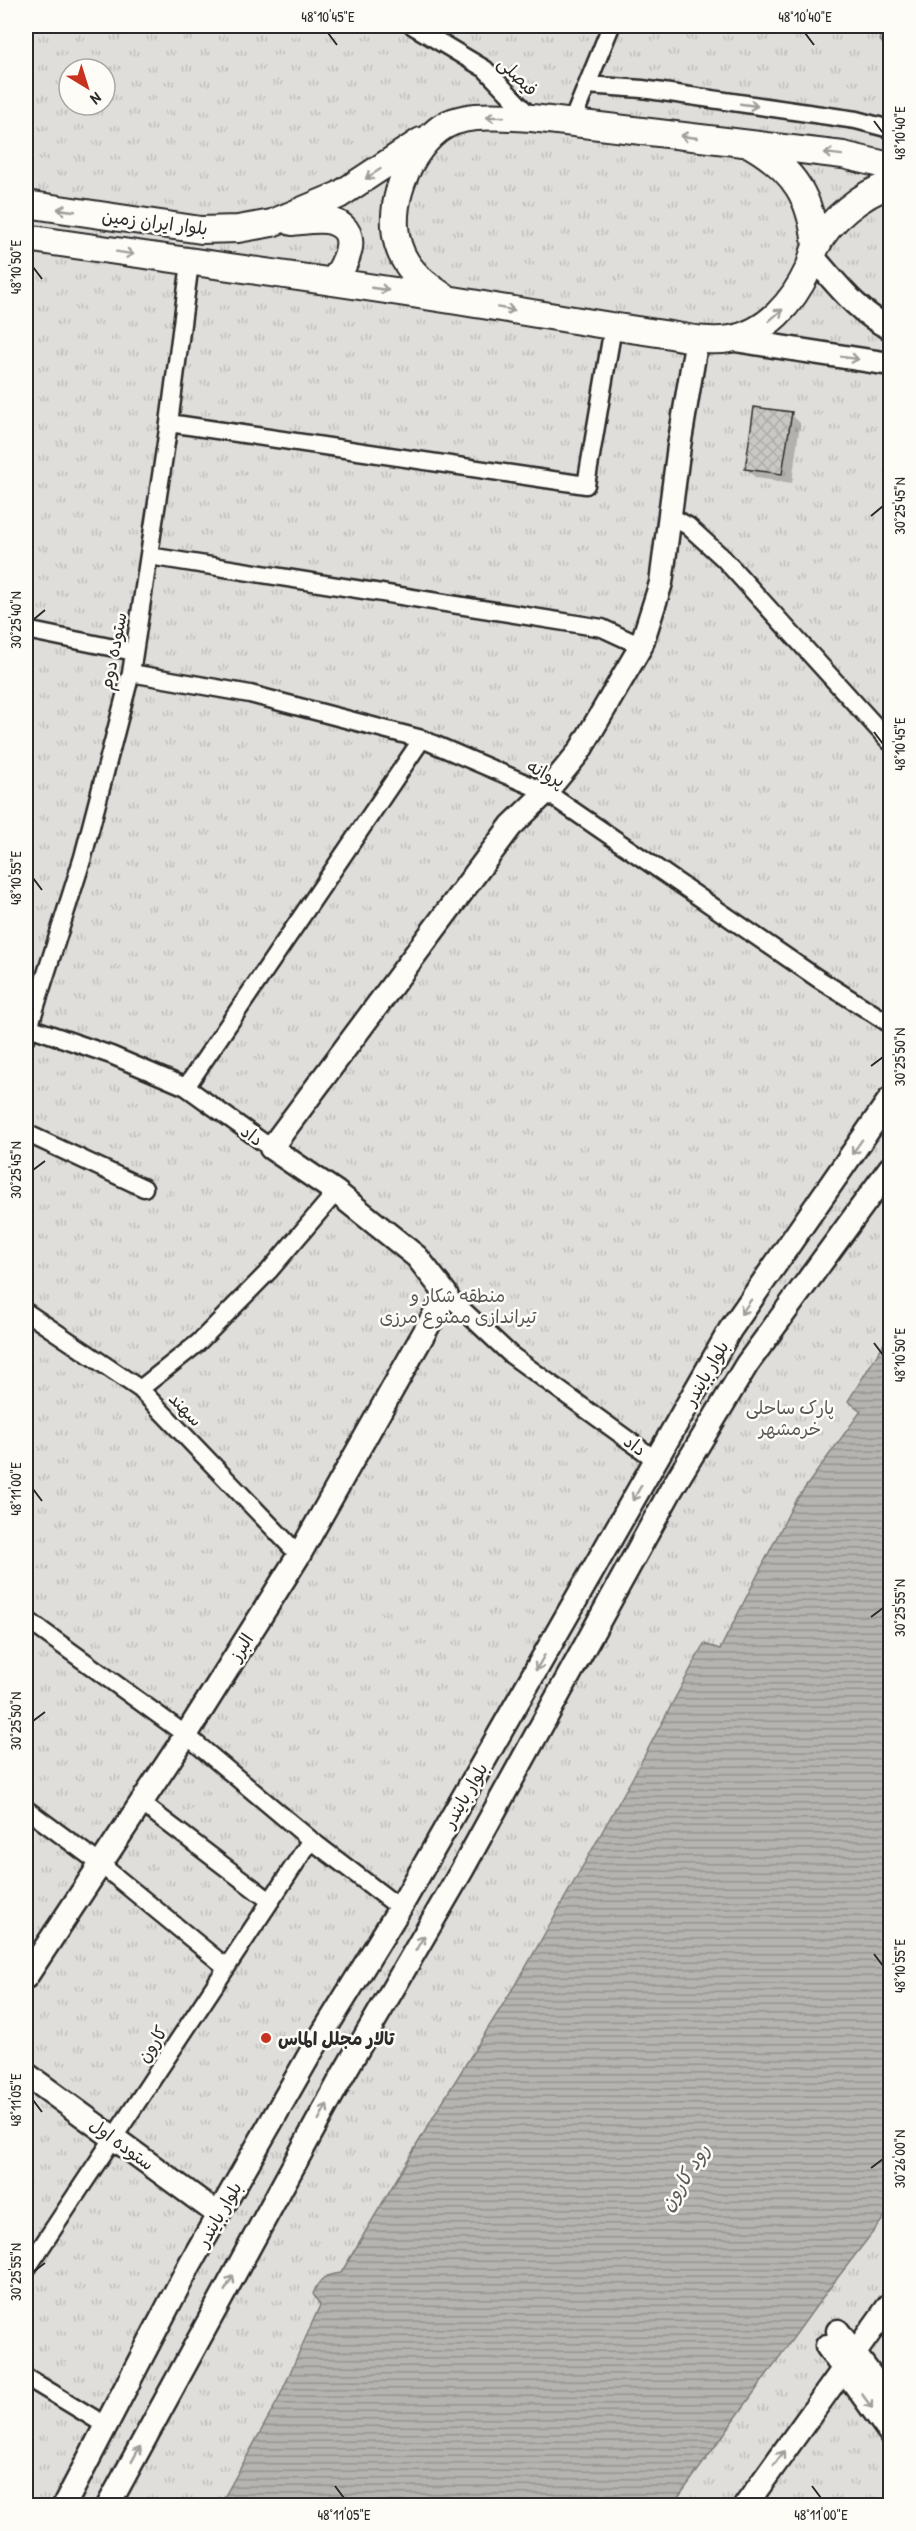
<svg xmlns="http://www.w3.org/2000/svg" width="916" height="2531" font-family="'Patrick Hand','Playpen Sans Arabic',sans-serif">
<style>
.park{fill:url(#park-tufts);stroke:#858482;stroke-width:1.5;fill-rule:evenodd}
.water{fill:url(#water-rules);stroke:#7e7d7b;stroke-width:1.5}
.shadow{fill:#0003}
.building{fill:url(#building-cross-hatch);stroke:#2b2b2b;stroke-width:1.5}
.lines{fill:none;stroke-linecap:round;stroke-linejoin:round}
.street-casing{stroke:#2b2b2b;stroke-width:21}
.secondary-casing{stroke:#2b2b2b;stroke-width:27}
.primary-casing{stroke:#2b2b2b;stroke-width:30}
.street{stroke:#fdfcf7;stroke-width:16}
.secondary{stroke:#fdfcf7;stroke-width:22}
.primary{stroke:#fdfcf7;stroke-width:26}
.oneway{stroke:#9e9e9b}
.ticks{fill:none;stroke:#2b2b2b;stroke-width:2}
.poi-dot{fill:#c8321e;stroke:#fdfcf7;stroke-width:2}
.labels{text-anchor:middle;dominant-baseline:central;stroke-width:5;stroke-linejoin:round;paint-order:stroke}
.street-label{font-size:18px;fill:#2b2b2b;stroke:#fdfcf7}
.park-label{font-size:18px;fill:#585857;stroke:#fdfcf7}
.poi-label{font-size:18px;font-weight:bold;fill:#2b2b2b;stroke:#fdfcf7;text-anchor:start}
.water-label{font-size:20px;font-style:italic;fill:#5b5b5a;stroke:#fdfcf7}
.neatline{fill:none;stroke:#2b2b2b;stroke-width:2}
.ticks-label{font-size:15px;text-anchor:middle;fill:#2b2b2b}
</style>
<defs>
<pattern id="park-tufts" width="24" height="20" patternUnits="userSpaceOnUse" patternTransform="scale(1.5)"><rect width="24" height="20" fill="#dfdeda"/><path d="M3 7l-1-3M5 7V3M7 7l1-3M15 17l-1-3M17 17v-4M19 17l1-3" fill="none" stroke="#c0bfbb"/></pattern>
<pattern id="water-rules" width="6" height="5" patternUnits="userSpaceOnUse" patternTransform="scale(1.5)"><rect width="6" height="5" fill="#b5b4b1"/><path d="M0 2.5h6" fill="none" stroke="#939390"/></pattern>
<pattern id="building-cross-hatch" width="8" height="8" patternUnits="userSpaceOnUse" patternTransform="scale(1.5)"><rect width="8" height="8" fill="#c9c8c4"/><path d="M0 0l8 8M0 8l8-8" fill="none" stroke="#adaca9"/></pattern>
</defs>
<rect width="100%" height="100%" fill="#fdfcf7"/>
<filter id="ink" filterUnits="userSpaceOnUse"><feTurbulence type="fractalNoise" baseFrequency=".0167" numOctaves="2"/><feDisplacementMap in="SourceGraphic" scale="12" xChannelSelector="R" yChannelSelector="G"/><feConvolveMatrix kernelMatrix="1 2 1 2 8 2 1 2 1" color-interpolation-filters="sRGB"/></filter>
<g filter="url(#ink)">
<path class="park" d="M26,26H890V2505L26,2506ZM69,69H105V105H69Z"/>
<path class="water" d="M878,26H890V53L880,40Z
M890,1334V2210L822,2298L673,2505H220L278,2400L320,2305L313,2294C319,2278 325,2275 341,2273L441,2104L523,1972L633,1777L704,1644L720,1649L794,1503L861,1411L848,1401Z"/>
<path class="shadow" d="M791,414L800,423L792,483L756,478L746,468Z"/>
<path class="building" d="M754,407L792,412L782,474L745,469Z"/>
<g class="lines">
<g class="street-casing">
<path id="street" d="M413,26L485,69L532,118
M587,85L642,89L856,120L890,129
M571,124L611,26
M169,423L586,485L613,327
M670,516L688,526L723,558L890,742
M149,556L602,628L641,646
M26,630L134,652
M131,673L250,694L422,739L546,792L817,978L890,1024
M26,1026L111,1055L186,1087L271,1148
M26,1037L83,857L131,673L169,423L190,263
M186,1087L422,739
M26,1133L144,1188
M446,1294L511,1355L656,1460
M26,1312L140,1389L299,1555
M140,1389L198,1343L269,1271L336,1192
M26,1619L186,1735L311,1840L400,1908
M140,1802L270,1901
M26,1809L99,1863L226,1967
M26,2270L311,1840
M26,2377L105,2425"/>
</g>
<g class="secondary-casing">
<path id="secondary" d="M813,257C837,284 857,312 890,328
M729,339L890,364
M26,1977L186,1735L299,1555L446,1294L417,1257L336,1192L271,1148L511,826L546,792L579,752L641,646L661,583L679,446L697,338
M26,2074L218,2214
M838,2331L890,2401
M827,2346L890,2433
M64,2506L190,2264L310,2054L400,1908L730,1330L890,1099
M108,2506L344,2073L462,1870L671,1490L747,1364L890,1168
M745,2506L890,2304"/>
</g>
<g class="primary-casing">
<path id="primary" d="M753,146C795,171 811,198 816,246
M26,204L201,230L238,229L272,223L339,195L421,141
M292,222C304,221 323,217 334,222C363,233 344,266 333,282
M26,238C182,261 339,281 495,307C551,316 607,326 664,334C684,337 709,343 730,339C767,333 793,302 808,270C812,263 812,254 816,247C828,221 863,193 890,185
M446,298C431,288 416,278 406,262C380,222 403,157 438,130C462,111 504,117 532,118L843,155L890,166"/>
</g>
<use href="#street" class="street"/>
<use href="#secondary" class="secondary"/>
<use href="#primary" class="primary"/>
</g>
<defs><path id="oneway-shaft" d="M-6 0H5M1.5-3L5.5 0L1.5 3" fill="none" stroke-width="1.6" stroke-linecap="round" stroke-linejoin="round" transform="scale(1.5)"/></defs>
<g class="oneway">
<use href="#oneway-shaft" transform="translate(749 105) rotate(8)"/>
<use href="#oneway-shaft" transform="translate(495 117) rotate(179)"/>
<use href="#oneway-shaft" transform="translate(689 137) rotate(-174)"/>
<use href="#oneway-shaft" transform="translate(833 154) rotate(-173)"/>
<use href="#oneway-shaft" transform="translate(373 174) rotate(147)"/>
<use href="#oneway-shaft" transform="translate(66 210) rotate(-172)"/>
<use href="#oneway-shaft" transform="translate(125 253) rotate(9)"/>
<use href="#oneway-shaft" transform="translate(380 289) rotate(8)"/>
<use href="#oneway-shaft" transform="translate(506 309) rotate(10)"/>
<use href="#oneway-shaft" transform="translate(776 315) rotate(-41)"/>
<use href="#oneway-shaft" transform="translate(850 358) rotate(9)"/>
<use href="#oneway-shaft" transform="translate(857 1147) rotate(125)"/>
<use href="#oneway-shaft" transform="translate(746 1307) rotate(125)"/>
<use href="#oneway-shaft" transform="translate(637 1493) rotate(120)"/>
<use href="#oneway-shaft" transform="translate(540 1663) rotate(120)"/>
<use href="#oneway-shaft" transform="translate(420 1943) rotate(-60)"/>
<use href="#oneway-shaft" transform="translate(323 2112) rotate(-61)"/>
<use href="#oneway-shaft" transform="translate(229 2283) rotate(-61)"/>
<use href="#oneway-shaft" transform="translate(867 2401) rotate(54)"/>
<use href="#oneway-shaft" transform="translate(136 2454) rotate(-61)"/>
<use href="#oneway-shaft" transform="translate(779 2458) rotate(-54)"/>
</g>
</g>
<path class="ticks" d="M328,33L337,45M805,33L814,45M874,121L883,133M33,267L42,279M871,516L883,506M33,620L45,610M874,732L883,744M33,878L42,890M871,1066L883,1057M33,1170L45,1161M874,1343L883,1355M33,1489L42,1501M871,1617L883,1608M33,1721L45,1712M874,1954L883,1966M33,2100L42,2112M871,2168L883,2159M33,2272L45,2263M335,2486L344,2498M812,2486L821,2498"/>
<circle class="poi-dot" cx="266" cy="2038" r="6"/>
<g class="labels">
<g class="street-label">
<text transform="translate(518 76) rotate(45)">فیصلی</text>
<text transform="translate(155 222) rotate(7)">بلوار ایران زمین</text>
<text transform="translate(113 651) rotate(-79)">ستوده دوم</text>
<text transform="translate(546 773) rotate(27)">پروانه</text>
<text transform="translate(252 1135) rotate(36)">داد</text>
<text transform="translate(706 1373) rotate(-60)">بلوار بایندر</text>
<text transform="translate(186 1409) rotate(46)">سهند</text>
<text transform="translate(635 1445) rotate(36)">داد</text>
<text transform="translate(241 1647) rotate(-58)">البرز</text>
<text transform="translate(465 1795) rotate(-60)">بلوار بایندر</text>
<text transform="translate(152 2044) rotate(-57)">کارون</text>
<text transform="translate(122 2144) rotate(36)">ستوده اول</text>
<text transform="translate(219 2214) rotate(-60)">بلوار بایندر</text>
</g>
<g class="park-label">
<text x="458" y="1295">منطقه شکار و<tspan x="458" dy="21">تیراندازی ممنوع مرزی</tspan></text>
<text x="790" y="1407">پارک ساحلی<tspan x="790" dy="21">خرمشهر</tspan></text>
</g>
<g class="poi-label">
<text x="278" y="2038">تالار مجلل الماس</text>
</g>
<g class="water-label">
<text transform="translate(684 2177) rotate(-58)">رود کارون</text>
</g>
</g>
<rect width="916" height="2531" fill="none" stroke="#fdfcf7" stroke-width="66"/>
<g transform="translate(87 87) rotate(142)"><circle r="28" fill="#fdfcf7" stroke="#a9a8a5" stroke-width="1.5"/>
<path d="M0-4.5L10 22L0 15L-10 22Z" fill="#c8321e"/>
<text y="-9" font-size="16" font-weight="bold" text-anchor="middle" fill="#2b2b2b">N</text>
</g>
<rect x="33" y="33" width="850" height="2465" class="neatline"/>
<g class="ticks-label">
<text x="328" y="22">48°10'45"E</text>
<text x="805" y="22">48°10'40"E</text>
<text transform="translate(900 133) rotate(-90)" y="5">48°10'40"E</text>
<text transform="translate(16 267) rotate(-90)" y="5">48°10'50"E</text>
<text transform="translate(900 506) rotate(-90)" y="5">30°25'45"N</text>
<text transform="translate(16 620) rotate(-90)" y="5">30°25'40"N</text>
<text transform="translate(900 744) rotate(-90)" y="5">48°10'45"E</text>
<text transform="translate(16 878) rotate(-90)" y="5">48°10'55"E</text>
<text transform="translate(900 1057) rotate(-90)" y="5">30°25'50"N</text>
<text transform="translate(16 1170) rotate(-90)" y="5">30°25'45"N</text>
<text transform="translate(900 1355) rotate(-90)" y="5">48°10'50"E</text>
<text transform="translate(16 1489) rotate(-90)" y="5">48°11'00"E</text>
<text transform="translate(900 1608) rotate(-90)" y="5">30°25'55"N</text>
<text transform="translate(16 1721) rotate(-90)" y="5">30°25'50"N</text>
<text transform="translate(900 1966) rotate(-90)" y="5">48°10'55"E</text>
<text transform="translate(16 2100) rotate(-90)" y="5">48°11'05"E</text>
<text transform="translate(900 2159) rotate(-90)" y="5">30°26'00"N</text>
<text transform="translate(16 2272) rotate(-90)" y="5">30°25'55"N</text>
<text x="344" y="2520">48°11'05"E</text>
<text x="821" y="2520">48°11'00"E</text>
</g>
</svg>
